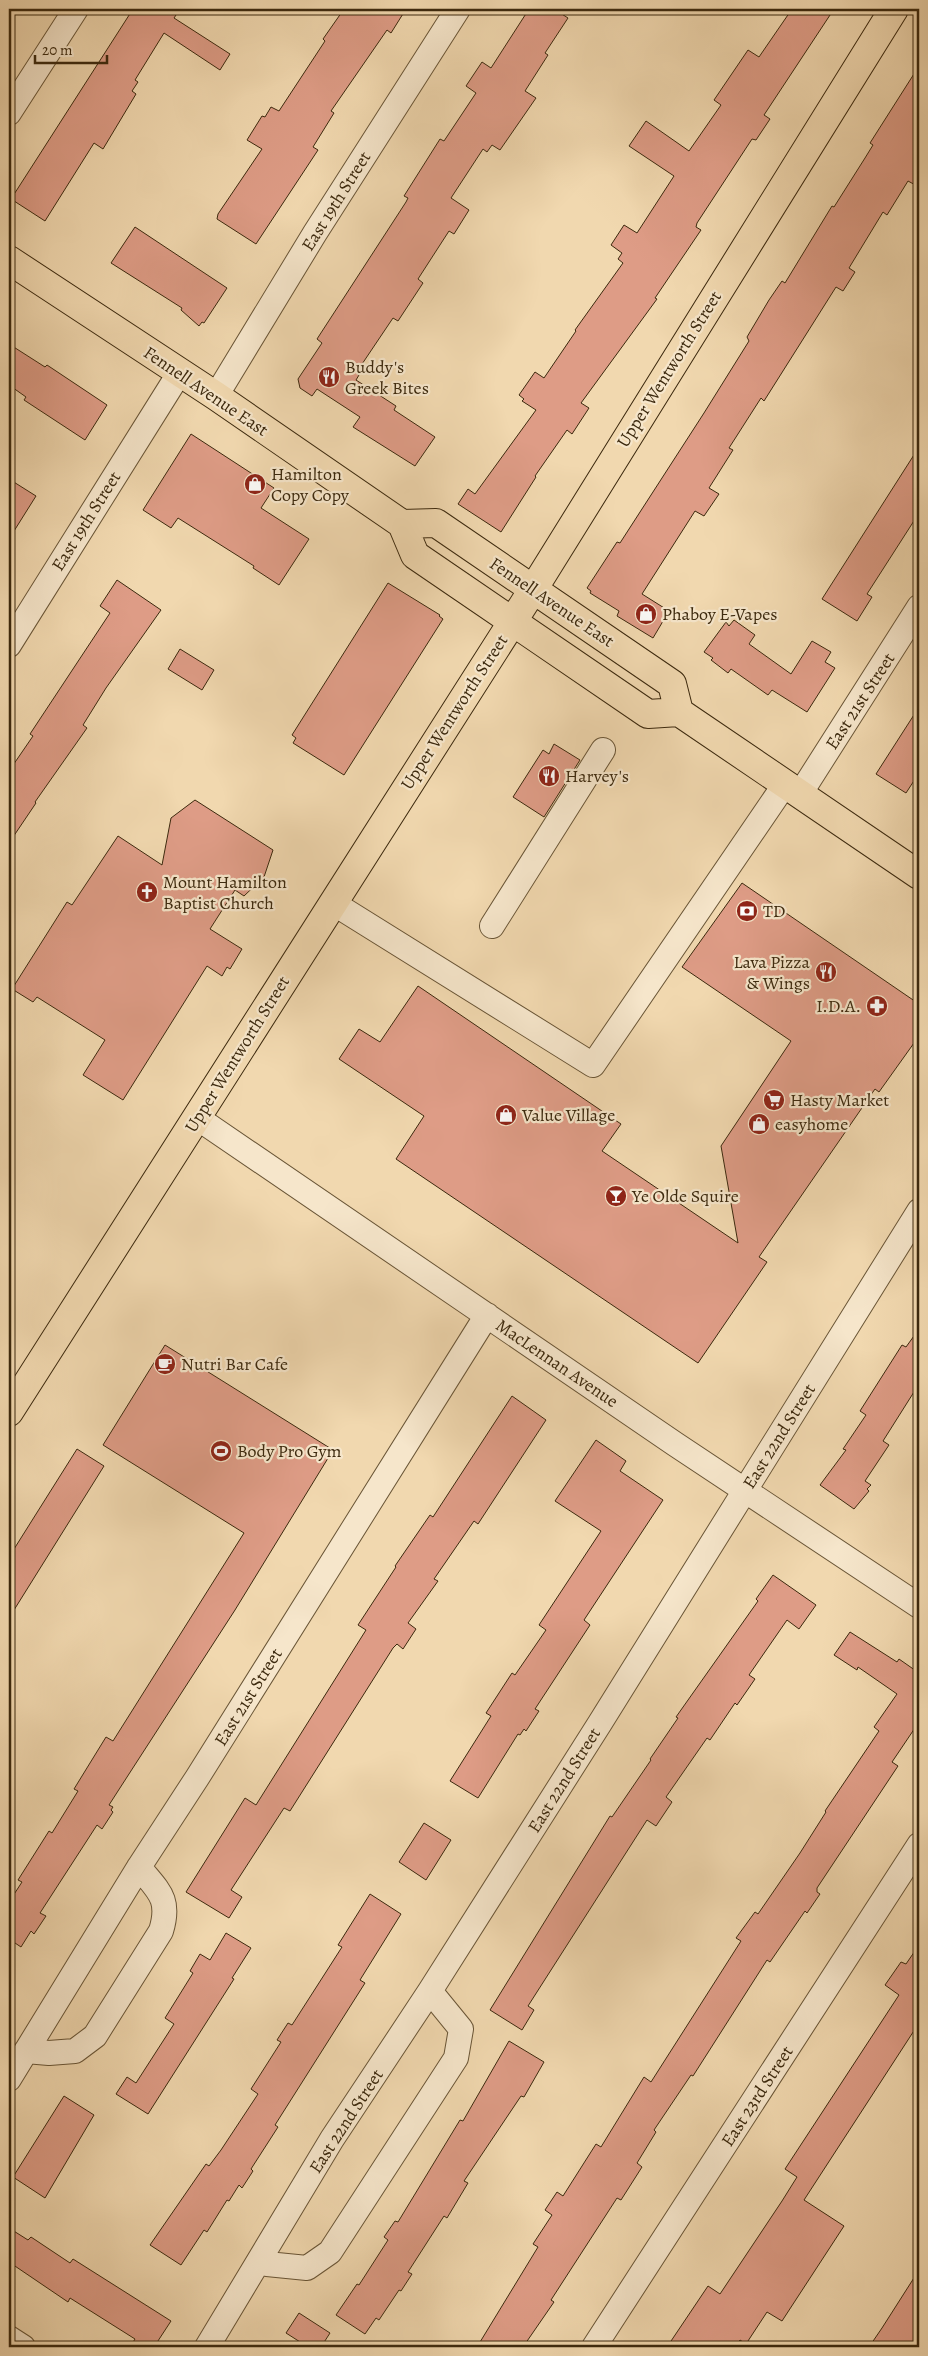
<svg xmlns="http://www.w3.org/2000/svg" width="928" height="2356" font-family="Alegreya,serif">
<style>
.building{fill:#de9c86;stroke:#3c290e}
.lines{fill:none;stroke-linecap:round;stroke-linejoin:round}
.minor-casing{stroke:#695536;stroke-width:26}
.major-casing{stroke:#3c290e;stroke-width:30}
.minor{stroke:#f6e6cb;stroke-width:24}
.major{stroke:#f1d8af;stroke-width:28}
.labels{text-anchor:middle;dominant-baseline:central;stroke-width:4.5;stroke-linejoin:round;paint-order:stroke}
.street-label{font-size:18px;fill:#3c290e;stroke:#f6e6cb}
.poi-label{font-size:18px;fill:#3c290e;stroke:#f6e6cb;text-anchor:start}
</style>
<rect width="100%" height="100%" fill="#f1d8af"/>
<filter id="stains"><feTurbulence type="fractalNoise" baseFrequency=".004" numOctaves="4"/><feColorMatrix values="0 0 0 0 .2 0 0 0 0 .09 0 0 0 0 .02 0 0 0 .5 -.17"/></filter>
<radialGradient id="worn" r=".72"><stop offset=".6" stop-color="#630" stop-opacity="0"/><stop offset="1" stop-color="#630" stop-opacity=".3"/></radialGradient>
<path class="building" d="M133,9H180L174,18L230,54L220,70L164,33L135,80L138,82L132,91L136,94L103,149L94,143L45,221L11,199Z
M344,9H406L391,33L387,30L331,111L334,113L313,147L318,150L256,244L217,219L218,214L262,149L247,140L262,116L265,117L271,107L279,111L325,41L323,39Z
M529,9H554L568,18L545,53L548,55L525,91L536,98L500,150L492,145L487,152L483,149L451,198L469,210L454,234L449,231L418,279L423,283L398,321L393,318L356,373L359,375L356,380L396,406L394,410L435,437L415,466L353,427L360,417L317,389L312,396L300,388L298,379L322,343L317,339L406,202L408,198L404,196L440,139L444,141L476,93L466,86L482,62L491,68Z
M792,9H834L764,115L770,119L756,140L752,139L697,223L696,227L701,230L655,298L657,299L581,403L589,408L572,434L567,430L535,476L536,477L501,532L458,504L468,489L475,494L536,410L522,401L524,399L519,395L535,372L544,378L576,331L575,330L623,263L618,259L622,253L611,245L624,225L637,233L674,176L629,146L646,121L689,151L721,105L714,100L748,50L759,57Z
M919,66V187L908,181L887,215L883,212L849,268L855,272L843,291L836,287L764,401L761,398L729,448L733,450L709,488L719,494L704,516L695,511L642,594L669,611L653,638L617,616L619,611L590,593L591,591L587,588L617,542L620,543L704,413L749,341L747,337L769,300L782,281L785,283L832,206L834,207L865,158L873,145L870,143Z
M135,227L227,288L204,323L202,322L199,326L181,310L182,308L111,263Z
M9,344L45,367L47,365L107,405L85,440L24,400L26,397L9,385Z
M191,434L274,488L261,508L309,539L279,585L253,568L254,566L178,518L171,528L143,510Z
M919,447V513L867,594L872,597L857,621L822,599Z
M9,479L36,496L9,539Z
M117,580L161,610L106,688L83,725L87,728L35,802L36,803L9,843V771L33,736L30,734L110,613L100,606Z
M388,583L440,615L439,616L443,619L344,775L293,743L296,738L292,735Z
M734,620L755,635L749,644L791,674L812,641L831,652L825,662L835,668L807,712L772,690L768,695L731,669L728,673L711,660L713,658L704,652L726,622L729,626Z
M180,649L214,670L202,690L168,669Z
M919,707V773L906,793L876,774Z
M554,744L580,760L544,817L513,797L543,750L549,754Z
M195,800L273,850L264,877L244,896L235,890L210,929L242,949L230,969L227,967L222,976L207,966L123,1100L83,1075L105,1040L37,997L33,1002L12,989L67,902L72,905L118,836L162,865L171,818Z
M742,883L919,1004V1036L879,1092L875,1089L759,1257L767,1262L698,1363L396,1159L424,1116L339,1059L359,1029L380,1042L418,986L621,1124L602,1151L738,1243L721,1146L791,1041L682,967Z
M919,1329V1384L883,1441L889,1445L865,1481L871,1485L867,1489L869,1491L854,1509L820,1485L846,1450L843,1449L866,1415L860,1411L902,1345L906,1347Z
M165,1345L333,1450L235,1610L118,1791L109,1805L113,1807L111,1810L113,1812L102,1829L97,1825L40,1913L46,1916L34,1934L31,1931L21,1947L9,1939V1902L22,1882L18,1880L49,1831L52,1833L78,1791L74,1789L106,1737L113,1741L244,1533L103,1445Z
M512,1396L546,1420L478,1524L474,1521L434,1579L438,1581L408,1623L416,1629L403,1649L397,1644L393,1648L290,1811L284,1808L231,1890L242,1897L229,1918L186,1892L245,1798L256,1805L366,1630L358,1625L396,1567L395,1566L430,1515L433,1517Z
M596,1440L626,1461L620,1471L663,1500L584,1620L590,1625L535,1709L539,1711L526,1731L524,1729L520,1735L518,1734L478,1798L450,1781L491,1716L486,1713L512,1673L515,1675L546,1630L539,1625L601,1531L555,1501Z
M77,1449L104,1466L9,1618V1557Z
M773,1575L816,1605L799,1629L787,1620L749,1675L755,1679L737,1705L735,1703L710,1740L707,1738L666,1797L672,1802L656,1826L647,1820L528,2006L534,2010L522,2030L490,2010L610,1816L612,1817L651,1760L650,1759L678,1718L676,1717L758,1601L756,1599Z
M850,1632L897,1662L899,1659L919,1673V1722L892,1762L898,1766L817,1888V1892L820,1894L807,1913L805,1911L770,1962L767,1960L693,2076L691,2075L654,2130L656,2132L637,2163L642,2167L621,2200L617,2198L551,2300L554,2302L523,2347H477L538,2247L533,2244L552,2215L545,2210L557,2192L563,2196L596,2144L601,2147L644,2077L651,2082L741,1941L736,1938L755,1912L758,1914L800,1853L826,1812L825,1811L879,1731L874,1727L897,1694L858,1667L857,1670L834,1655Z
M424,1823L451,1840L426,1880L399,1862Z
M370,1894L401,1914L360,1980L365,1983L275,2125L278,2127L251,2169L253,2171L242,2188L239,2185L229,2201L227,2200L207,2232L204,2230L181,2265L150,2245L206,2164L209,2166L221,2150L258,2094L251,2089L281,2042L277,2040L288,2023L292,2025L342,1947L338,1945Z
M226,1933L251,1948L232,1978L234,1979L148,2114L116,2094L127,2077L136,2083L174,2024L165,2018L193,1973L190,1971L200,1954L210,1960Z
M919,1945V2023L804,2200L844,2226L782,2321L767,2312L746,2344L740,2340L735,2347H667L708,2286L720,2294L782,2201L797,2177L785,2169L899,1995L885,1985L901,1962L906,1964Z
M509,2041L544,2062L524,2097L521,2096L464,2181L468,2183L447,2218L444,2216L408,2272L412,2274L401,2291L399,2290L379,2320L376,2318L365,2334L336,2315L357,2284L359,2285L388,2240L384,2237L395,2221L398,2222L460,2120L463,2121Z
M64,2096L94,2115L45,2198L13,2177Z
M9,2228L28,2240L31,2237L70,2263L73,2259L171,2321L154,2347H130L135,2339L70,2298L68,2302L9,2262Z
M919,2270V2347H869L882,2328Z
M299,2313L330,2333L321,2347H308L286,2333Z"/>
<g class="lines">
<g class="minor-casing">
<path id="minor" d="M9,113L76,9
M216,396L315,233L458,9
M9,645L180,372
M800,794L919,607
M333,903L593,1065L785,784
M492,926L603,750
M196,1117L675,1444L919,1606
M26,2051L49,2053L75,2051L95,2036L161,1931C171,1898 158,1891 139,1867
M9,2079L139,1867L197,1778L487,1315
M261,2258L267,2264L307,2268L330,2252L456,2058L461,2029L430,1991
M9,2338L23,2347
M207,2347L332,2139L430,1991L600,1723L919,1211
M594,2347L919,1845"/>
</g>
<g class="major-casing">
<path id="major" d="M9,260L216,396L402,524L415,555L648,714L679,712L919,875
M402,524L436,523L672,684L679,712
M9,1412L534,588L894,9"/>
</g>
<use href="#minor" class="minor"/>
<use href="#major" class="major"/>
</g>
<defs>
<g id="restaurant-disc" transform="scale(1.125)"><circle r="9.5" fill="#8f2418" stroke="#f6e6cb"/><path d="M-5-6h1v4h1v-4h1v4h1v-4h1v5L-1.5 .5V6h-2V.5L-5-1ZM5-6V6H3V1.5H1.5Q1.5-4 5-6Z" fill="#fff"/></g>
<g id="shop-disc" transform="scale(1.125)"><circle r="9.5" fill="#8f2418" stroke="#f6e6cb"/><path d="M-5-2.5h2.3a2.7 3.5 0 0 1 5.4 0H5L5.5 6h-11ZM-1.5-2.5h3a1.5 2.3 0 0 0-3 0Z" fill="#fff"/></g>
<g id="church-disc" transform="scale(1.125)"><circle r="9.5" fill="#8f2418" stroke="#f6e6cb"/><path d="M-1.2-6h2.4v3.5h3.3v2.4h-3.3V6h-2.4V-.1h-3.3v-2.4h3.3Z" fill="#fff"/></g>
<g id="bank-disc" transform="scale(1.125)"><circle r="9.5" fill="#8f2418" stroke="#f6e6cb"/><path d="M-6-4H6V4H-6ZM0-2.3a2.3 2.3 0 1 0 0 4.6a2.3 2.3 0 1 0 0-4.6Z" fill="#fff"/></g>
<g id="pharmacy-disc" transform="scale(1.125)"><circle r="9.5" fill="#8f2418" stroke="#f6e6cb"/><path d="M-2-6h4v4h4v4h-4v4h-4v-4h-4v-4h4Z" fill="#fff"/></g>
<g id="supermarket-disc" transform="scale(1.125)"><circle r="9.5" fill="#8f2418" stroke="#f6e6cb"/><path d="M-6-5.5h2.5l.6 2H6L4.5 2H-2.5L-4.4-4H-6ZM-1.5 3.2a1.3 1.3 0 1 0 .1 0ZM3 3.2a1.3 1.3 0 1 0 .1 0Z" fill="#fff"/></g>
<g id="bar-disc" transform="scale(1.125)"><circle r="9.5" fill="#8f2418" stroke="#f6e6cb"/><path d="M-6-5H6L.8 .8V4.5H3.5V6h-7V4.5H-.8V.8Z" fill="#fff"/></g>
<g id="cafe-disc" transform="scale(1.125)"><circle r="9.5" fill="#8f2418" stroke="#f6e6cb"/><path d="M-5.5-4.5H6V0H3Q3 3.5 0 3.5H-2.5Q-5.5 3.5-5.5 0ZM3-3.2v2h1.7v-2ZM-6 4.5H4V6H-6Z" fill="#fff"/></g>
<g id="stadium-disc" transform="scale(1.125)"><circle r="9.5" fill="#8f2418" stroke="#f6e6cb"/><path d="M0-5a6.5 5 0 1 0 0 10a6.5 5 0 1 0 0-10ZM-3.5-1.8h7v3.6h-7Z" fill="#fff"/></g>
</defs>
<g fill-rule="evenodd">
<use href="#restaurant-disc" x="329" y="377"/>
<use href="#shop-disc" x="255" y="484"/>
<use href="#shop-disc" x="646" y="614"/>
<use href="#restaurant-disc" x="549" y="776"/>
<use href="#church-disc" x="147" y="892"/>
<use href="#bank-disc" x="747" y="911"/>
<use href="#restaurant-disc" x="826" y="972"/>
<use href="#pharmacy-disc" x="877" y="1006"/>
<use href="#supermarket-disc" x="774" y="1100"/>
<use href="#shop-disc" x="506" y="1115"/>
<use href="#shop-disc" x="759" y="1124"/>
<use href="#bar-disc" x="616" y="1196"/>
<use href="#cafe-disc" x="165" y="1364"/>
<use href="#stadium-disc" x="221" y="1451"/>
</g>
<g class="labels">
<g class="street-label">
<text transform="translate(336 201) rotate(-58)">East 19th Street</text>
<text transform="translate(669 369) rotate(-58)">Upper Wentworth Street</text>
<text transform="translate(206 391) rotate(34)">Fennell Avenue East</text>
<text transform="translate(86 521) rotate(-58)">East 19th Street</text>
<text transform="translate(552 602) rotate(34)">Fennell Avenue East</text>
<text transform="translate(860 701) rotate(-57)">East 21st Street</text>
<text transform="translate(454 712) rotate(-57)">Upper Wentworth Street</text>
<text transform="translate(237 1054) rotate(-58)">Upper Wentworth Street</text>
<text transform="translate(557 1363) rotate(34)">MacLennan Avenue</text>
<text transform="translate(779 1436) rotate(-58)">East 22nd Street</text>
<text transform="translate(248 1697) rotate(-58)">East 21st Street</text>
<text transform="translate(564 1780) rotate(-58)">East 22nd Street</text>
<text transform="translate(757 2096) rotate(-57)">East 23rd Street</text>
<text transform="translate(346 2121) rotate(-57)">East 22nd Street</text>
</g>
<g class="poi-label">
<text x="345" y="367">Buddy's<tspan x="345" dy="21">Greek Bites</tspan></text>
<text x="271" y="474">Hamilton<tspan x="271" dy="21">Copy Copy</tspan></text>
<text x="662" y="614">Phaboy E-Vapes</text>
<text x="565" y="776">Harvey's</text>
<text x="163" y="882">Mount Hamilton<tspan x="163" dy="21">Baptist Church</tspan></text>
<text x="763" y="911">TD</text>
<text x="810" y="962" text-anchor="end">Lava Pizza<tspan x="810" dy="21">&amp; Wings</tspan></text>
<text x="861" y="1006" text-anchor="end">I.D.A.</text>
<text x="790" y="1100">Hasty Market</text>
<text x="522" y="1115">Value Village</text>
<text x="775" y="1124">easyhome</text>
<text x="632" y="1196">Ye Olde Squire</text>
<text x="181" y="1364">Nutri Bar Cafe</text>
<text x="237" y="1451">Body Pro Gym</text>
</g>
</g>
<rect width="928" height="2356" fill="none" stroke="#f1d8af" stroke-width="30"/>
<rect x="10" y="10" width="908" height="2336" fill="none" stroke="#3c290e" stroke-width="2.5"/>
<rect x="15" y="15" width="898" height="2326" fill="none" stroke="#3c290e"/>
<path d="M35 55v8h72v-8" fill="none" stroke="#3c290e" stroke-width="2.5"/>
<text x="42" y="55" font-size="15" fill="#3c290e" stroke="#f6e6cb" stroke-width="4" paint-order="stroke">20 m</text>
<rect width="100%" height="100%" filter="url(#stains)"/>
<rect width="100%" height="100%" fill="url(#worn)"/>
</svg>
